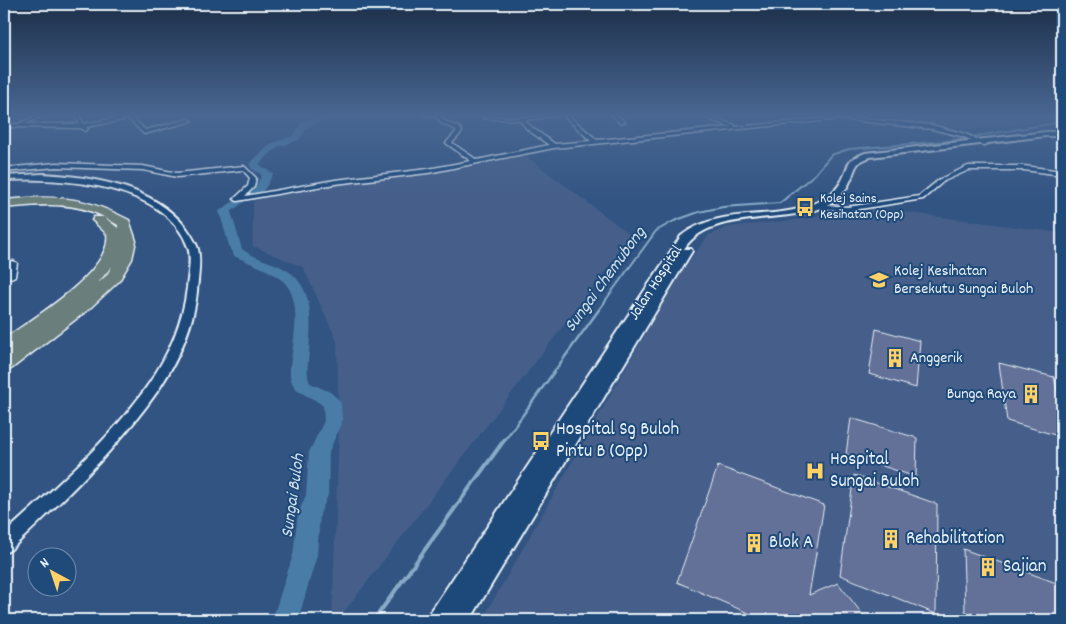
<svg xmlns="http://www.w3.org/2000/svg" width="1066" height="624" font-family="Dekko,sans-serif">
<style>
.built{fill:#445f8a}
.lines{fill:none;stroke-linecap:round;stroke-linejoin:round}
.stream-far2{stroke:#89abc7;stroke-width:2}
.stream-far1{stroke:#89abc7;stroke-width:2.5}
.stream{stroke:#89abc7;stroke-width:4}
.river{fill:#4a7da7;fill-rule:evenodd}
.building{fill:#646f97;stroke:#e8f1f8}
.minor-casing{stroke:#e8f1f8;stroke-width:3}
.tertiary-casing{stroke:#e8f1f8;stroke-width:4}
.secondary-casing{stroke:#e8f1f8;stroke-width:4}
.motorway-casing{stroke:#e8f1f8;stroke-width:3}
.minor{fill:#1f4a7a;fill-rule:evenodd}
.tertiary{fill:#1f4a7a;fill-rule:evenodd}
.secondary{fill:#1f4a7a;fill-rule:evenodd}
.motorway{fill:#6b7f7c;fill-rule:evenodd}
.labels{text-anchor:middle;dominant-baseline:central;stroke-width:4;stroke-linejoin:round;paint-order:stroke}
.far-poi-label{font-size:14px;fill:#e8f1f8;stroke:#1f4a7a;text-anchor:start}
.poi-label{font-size:16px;fill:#e8f1f8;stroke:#1f4a7a;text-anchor:start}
.street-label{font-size:16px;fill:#e8f1f8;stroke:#1f4a7a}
.water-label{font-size:18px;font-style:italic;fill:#d0e0ec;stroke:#1f4a7a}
.near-poi-label{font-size:19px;fill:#e8f1f8;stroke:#1f4a7a;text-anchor:start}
</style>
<rect width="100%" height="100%" fill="#325482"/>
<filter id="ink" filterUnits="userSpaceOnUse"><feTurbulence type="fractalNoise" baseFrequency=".02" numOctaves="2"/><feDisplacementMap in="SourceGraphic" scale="10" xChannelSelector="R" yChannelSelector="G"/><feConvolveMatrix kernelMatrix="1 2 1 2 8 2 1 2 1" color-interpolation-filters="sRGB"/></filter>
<g filter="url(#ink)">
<path class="built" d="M888,115H1062V119L947,133Z
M526,156L632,236L338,620H332L339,432L337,341L303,267L253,246V202L258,196Z
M865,210H888L1062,233V620H482L652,322L683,269L709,235L729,227L813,218L822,213Z"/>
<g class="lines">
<path class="stream-far2" d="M605,301L656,231L674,221L699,212L723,207L780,203L815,174L831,155L849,149L947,141L1062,122"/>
<path class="stream-far1" d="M504,441L606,300"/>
<path class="stream" d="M374,620L505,439"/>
<path class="river" d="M319,115H330L307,127L299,140L278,147L260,163V165L273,174C267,185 261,201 245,197L243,195L254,189L262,175L252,169L249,164L272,143L293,136L301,123Z
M240,197L246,200L231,212L242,249C256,260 277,262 291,273C315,293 311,325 309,352C308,362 306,374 310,383L330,392L338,399L341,404L342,421L329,452L328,495L320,514L317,555L298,620H272L293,555L298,514L306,495L309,452L324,421L323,406C313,396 296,395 291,380C288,370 292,356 293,346C296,324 300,292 279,278C266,268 249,263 234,256L230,249L219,211Z"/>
</g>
<path class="building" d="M876,329L920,341L916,388L869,374Z
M999,363L1054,377L1062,411V437L1007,421Z
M851,418L917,438L916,477L846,454Z
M718,466L824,505L809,595L838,583L867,620H764L677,582Z
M854,475L937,504L936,614L840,575Z
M963,549L1062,585V620H987L965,611Z"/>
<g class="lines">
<g class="minor-casing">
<path id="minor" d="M39,115H45L25,124H80L74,115H78L84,124L126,116V115H142L133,118L145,130L189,119L192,121L144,134L129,119L86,127L88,129L85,131L81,128L4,127V125L18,124Z
M424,115H440L445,121L460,128L462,132L452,143L477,160L549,145L527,129L520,120L482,118V117L484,116L521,118L557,115L555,116L525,120L531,127L555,144L591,141L563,115H568L597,140L731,127L698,115H704L735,125V127L840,117L932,125L965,134L988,144L983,145L961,136L932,129L840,119L554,148L428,173L335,184L237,201L234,199L248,186L250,178L243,170L177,177L143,170L56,167L4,172V168L56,163L143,166L177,173L244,166L256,178L254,187L245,196L335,180L428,169L471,161L446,143L456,132V130L441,123L438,118Z
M612,115H617L625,122L620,123Z
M968,166H1024L1062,171V175L1024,170H969L944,181L923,199L847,211L819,208L816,206L819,204L847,207L919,196L940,179Z
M13,261L17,263L15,276L11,278L7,276L9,266L4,267V263Z"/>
</g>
<g class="tertiary-casing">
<path id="tertiary" d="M43,174C94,177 154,186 187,229C191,235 196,242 198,249C201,262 198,278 197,291C194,325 178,360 159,389C117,449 63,500 10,550L4,553V534C55,487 111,440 150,382C169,354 183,322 187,288C188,276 192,259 188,247C165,182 60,178 4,180V176Z"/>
</g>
<g class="secondary-casing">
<path id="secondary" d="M1046,132H1062V136H1046L870,157C866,159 859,161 857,165C854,169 853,175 851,179C845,195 831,205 815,210C776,222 707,211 684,249H691L692,251L470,620H427L430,613L681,236C721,205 771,222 813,204C829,198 839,189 845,174C847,170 848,163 851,160C855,157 861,155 865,153Z"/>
</g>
<g class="motorway-casing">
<path id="motorway" d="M28,198C70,196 92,201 129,220L136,241L132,259L119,281L89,309L11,369L4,370V339C32,319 113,271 107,234L92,220L94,217H104C73,200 37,205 4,208V200ZM104,217L118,225V228ZM112,266L107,275L97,284Z"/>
</g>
<use href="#minor" class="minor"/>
<use href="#tertiary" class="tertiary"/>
<use href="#secondary" class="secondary"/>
<use href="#motorway" class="motorway"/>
</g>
</g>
<linearGradient id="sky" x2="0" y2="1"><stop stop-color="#1c2e48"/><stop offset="0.57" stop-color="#496792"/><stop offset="1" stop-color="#496792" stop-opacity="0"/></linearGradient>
<rect width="1066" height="202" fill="url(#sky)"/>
<defs>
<g id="bus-bare" transform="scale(1.5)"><path d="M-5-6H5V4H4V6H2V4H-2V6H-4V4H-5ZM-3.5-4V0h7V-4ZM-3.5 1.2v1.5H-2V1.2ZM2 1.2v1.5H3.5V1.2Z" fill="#ffd166" stroke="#1f4a7a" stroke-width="2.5" paint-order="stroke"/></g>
<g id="university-bare" transform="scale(1.5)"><path d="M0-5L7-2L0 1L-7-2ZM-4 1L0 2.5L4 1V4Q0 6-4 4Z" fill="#ffd166" stroke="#1f4a7a" stroke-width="2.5" paint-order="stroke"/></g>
<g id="building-bare" transform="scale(1.5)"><path d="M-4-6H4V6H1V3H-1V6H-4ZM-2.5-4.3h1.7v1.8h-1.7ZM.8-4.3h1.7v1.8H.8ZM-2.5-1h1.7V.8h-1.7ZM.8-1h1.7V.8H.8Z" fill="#ffd166" stroke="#1f4a7a" stroke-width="2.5" paint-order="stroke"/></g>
<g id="hospital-bare" transform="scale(1.5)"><path d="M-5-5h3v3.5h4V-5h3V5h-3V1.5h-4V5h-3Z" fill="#ffd166" stroke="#1f4a7a" stroke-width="2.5" paint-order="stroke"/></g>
</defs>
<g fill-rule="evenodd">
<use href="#bus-bare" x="805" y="207"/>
<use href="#university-bare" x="879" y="280"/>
<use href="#building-bare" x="895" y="358"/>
<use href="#building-bare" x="1031" y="394"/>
<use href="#bus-bare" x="541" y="441"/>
<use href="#hospital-bare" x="815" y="471"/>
<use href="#building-bare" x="891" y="539"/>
<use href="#building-bare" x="754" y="543"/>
<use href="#building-bare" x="988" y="567"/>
</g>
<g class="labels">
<g class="far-poi-label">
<text x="820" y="199">Kolej Sains<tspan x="820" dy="16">Kesihatan (Opp)</tspan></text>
</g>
<g class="poi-label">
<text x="894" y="271">Kolej Kesihatan<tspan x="894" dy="18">Bersekutu Sungai Buloh</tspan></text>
<text x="910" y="358">Anggerik</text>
<text x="1016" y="394" text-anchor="end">Bunga Raya</text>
</g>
<g class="street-label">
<text transform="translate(656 283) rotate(-57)">Jalan Hospital</text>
</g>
<g class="water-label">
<text transform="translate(606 280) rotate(-54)">Sungai Chemubong</text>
<text transform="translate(294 496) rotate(-82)">Sungai Buloh</text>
</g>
<g class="near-poi-label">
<text x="556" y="430">Hospital Sg Buloh<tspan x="556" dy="22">Pintu B (Opp)</tspan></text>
<text x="830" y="460">Hospital<tspan x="830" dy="22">Sungai Buloh</tspan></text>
<text x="906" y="539">Rehabilitation</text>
<text x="769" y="543">Blok A</text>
<text x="1003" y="567">Sajian</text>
</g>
</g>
<rect width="1066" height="624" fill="none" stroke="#1f4a7a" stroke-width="20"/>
<rect x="10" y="10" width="1046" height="604" fill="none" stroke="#e8f1f8" stroke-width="2" filter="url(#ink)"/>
<g transform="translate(52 572) rotate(320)"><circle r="24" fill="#1f4a7a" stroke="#6f8dac"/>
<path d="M0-4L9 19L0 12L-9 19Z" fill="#ffd166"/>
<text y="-8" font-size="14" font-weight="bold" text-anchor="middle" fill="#e8f1f8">N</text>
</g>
</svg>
